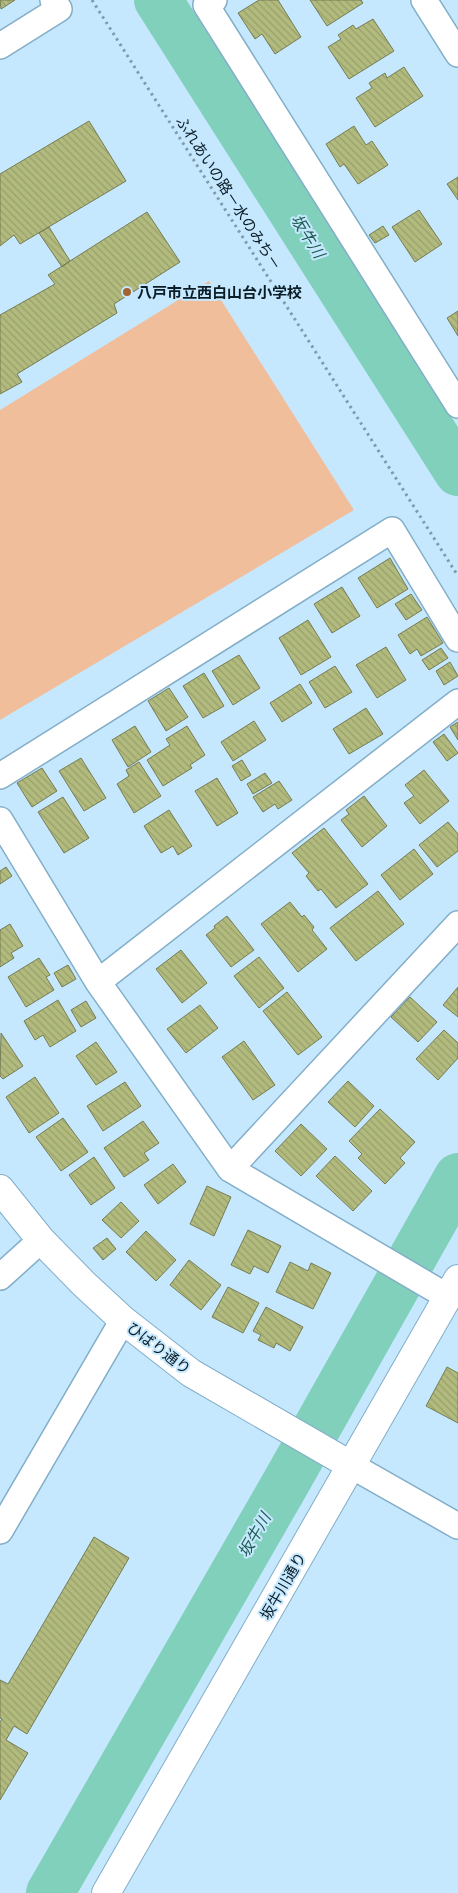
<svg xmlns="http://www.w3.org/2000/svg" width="458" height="1893" font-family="Inter,'Noto Sans JP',sans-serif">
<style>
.green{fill:#f1be9c}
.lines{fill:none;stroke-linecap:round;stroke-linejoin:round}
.river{stroke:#80d0bb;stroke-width:48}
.building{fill:url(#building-back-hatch);stroke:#767c53}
.minor-casing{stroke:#83aec8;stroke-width:28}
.tertiary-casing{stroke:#83aec8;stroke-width:30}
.path{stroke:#7e9bac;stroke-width:3;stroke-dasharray:2.5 4;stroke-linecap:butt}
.minor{stroke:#fff;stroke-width:25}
.tertiary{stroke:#fff;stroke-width:28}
.poi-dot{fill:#a4622f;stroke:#c5e8ff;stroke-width:2}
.labels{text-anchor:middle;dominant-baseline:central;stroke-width:4;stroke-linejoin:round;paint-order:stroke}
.street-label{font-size:15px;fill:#0b1c25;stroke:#c5e8ff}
.poi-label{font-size:15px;font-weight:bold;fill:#0b1c25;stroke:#c5e8ff;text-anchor:start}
.water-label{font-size:16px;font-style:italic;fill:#1d5d4f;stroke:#c5e8ff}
</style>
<defs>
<pattern id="building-back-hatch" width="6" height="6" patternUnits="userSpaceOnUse" patternTransform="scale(1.25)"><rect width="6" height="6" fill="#b2bb7d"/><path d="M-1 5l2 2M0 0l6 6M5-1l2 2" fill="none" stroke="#98a06c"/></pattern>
</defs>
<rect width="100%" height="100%" fill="#c5e8ff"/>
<path class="green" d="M209,281L354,510L0,720V410Z"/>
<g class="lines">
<path class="river" d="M158,0L458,472
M50,1893L288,1479L458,1177"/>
</g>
<path class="building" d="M0,0H15L1,9Z
M259,0H278L301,37L275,54L262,34L255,39L238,13Z
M310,0H361L363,3L327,26Z
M373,19L394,51L349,79L328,47L341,39L338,35L353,25L356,29Z
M404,67L423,96L375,127L356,98L372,88L369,83L385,73L387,78Z
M89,121L126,181L20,244L14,235L0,246V174Z
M354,126L366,145L372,141L388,165L358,184L344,164L340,167L326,144Z
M458,177V200L447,184Z
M419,210L442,244L415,262L392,227Z
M147,212L180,262L114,304L117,313L17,374L22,382L0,394V315L55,284L48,275Z
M383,226L389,235L375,243L369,235Z
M49,227L70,261L62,267L39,233Z
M458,311V336L447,318Z
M390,558L408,589L377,608L358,578Z
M342,587L360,616L332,633L314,604Z
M411,594L422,610L406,620L395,604Z
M427,617L443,643L421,656L417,649L410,654L398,635Z
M308,620L331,657L301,675L279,638Z
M386,647L406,680L377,698L356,665Z
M441,648L448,658L429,670L422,660Z
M239,655L260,688L233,705L212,671Z
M450,662L458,676L444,685L436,671Z
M335,666L352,692L325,708L309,682Z
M204,673L224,706L203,718L183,686Z
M300,684L312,703L282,722L270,703Z
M169,688L188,717L166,731L148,701Z
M366,708L383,734L349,754L333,729Z
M254,721L266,740L233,761L221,742Z
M458,722V740L450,727Z
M135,726L151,752L128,767L112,740Z
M187,726L205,755L190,765L192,768L163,786L147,760L170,745L166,739Z
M444,734L458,753L447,761L433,742Z
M81,758L106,798L84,811L59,771Z
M242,760L251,775L241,781L232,766Z
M139,762L161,796L134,813L117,784L129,776L126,770Z
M42,768L57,791L32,807L17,783Z
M424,770L449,801L420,824L404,803L414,796L405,785Z
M265,773L272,783L253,794L247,784Z
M217,778L238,813L217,826L195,791Z
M279,781L292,800L278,809L275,804L263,812L253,797Z
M364,796L387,826L362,847L341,820L349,814L346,810Z
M63,797L89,838L64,853L38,812Z
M169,810L192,846L178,855L173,846L161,853L144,826Z
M448,822L458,834V851L437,867L419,845Z
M324,828L368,884L336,908L321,889L318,891L306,876L309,873L292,853Z
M414,849L433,874L400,900L381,875Z
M6,867L12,876L0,884V871Z
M378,891L404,924L356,961L330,928Z
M290,902L302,917L304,915L314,927L312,930L327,949L298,972L261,924Z
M227,916L254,950L231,967L206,935L215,928L214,926Z
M10,924L23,946L11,953L14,958L0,967V930Z
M181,950L207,983L182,1003L156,969Z
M259,957L284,988L259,1008L234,976Z
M39,958L50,975L46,977L54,990L26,1007L8,977Z
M68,965L76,979L62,987L54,973Z
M458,987V1017L443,1005Z
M287,992L322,1037L298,1055L263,1011Z
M410,997L437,1022L418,1042L391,1017Z
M58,1000L76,1031L50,1047L43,1035L35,1040L24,1021Z
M86,1001L96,1018L81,1027L71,1010Z
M200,1005L218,1028L186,1053L167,1029Z
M444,1030L458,1043V1058L438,1080L416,1059Z
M1,1033L23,1066L3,1079L0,1076Z
M244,1041L275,1085L253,1100L222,1057Z
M96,1042L117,1072L96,1085L76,1056Z
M35,1077L59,1113L29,1133L6,1097Z
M348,1081L374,1106L355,1127L328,1102Z
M125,1082L141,1106L103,1131L87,1106Z
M380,1109L415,1142L400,1158L405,1163L385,1184L358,1158L362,1154L349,1141Z
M63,1118L88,1152L61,1171L36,1137Z
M143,1121L159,1143L144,1153L149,1160L124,1177L104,1148Z
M301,1124L327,1149L301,1176L275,1151Z
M335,1156L372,1191L353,1211L316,1176Z
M94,1157L115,1188L91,1205L69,1175Z
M173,1164L186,1182L158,1204L144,1185Z
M207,1186L231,1197L214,1236L190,1224Z
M121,1202L139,1221L121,1238L102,1220Z
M248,1230L281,1246L268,1273L254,1266L250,1274L231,1265Z
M146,1231L176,1260L156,1281L126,1252Z
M107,1238L116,1249L103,1260L93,1248Z
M189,1260L221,1285L201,1310L170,1285Z
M290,1262L308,1271L311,1263L331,1273L313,1309L276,1292Z
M228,1287L259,1303L243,1333L212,1317Z
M266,1307L303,1327L290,1351L276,1343L274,1348L258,1340L261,1335L253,1331Z
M447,1367L458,1373V1423L426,1406Z
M94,1537L129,1558L27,1734L14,1726L6,1740L28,1753L0,1800V1722L2,1719L0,1718V1680L8,1684Z"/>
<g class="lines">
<g class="minor-casing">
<path id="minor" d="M214,0L206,5L458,405
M424,0L458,54
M0,46L59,9L53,0
M0,776L392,530L458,639
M0,820L98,982L230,1169L448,1297
M98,982L458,702
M230,1169L458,924
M0,1277L41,1240
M352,1466L458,1526
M0,1531L123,1320"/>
</g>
<g class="tertiary-casing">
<path id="tertiary" d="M0,1189L41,1240L84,1284L123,1320L191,1373L352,1466
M106,1893L458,1279"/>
</g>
<path class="path" d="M92,0L458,576"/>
<use href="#minor" class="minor"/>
<use href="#tertiary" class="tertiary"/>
</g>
<circle class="poi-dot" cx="127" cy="292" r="5"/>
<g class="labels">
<g class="street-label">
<text transform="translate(229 193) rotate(57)">ふれあいの路－水のみち－</text>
<text transform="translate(159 1348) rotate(37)">ひばり通り</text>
<text transform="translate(283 1586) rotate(-60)">坂牛川通り</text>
</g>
<g class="poi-label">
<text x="137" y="292">八戸市立西白山台小学校</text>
</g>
<g class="water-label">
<text transform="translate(308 236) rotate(58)">坂牛川</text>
<text transform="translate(254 1535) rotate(-60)">坂牛川</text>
</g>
</g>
</svg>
